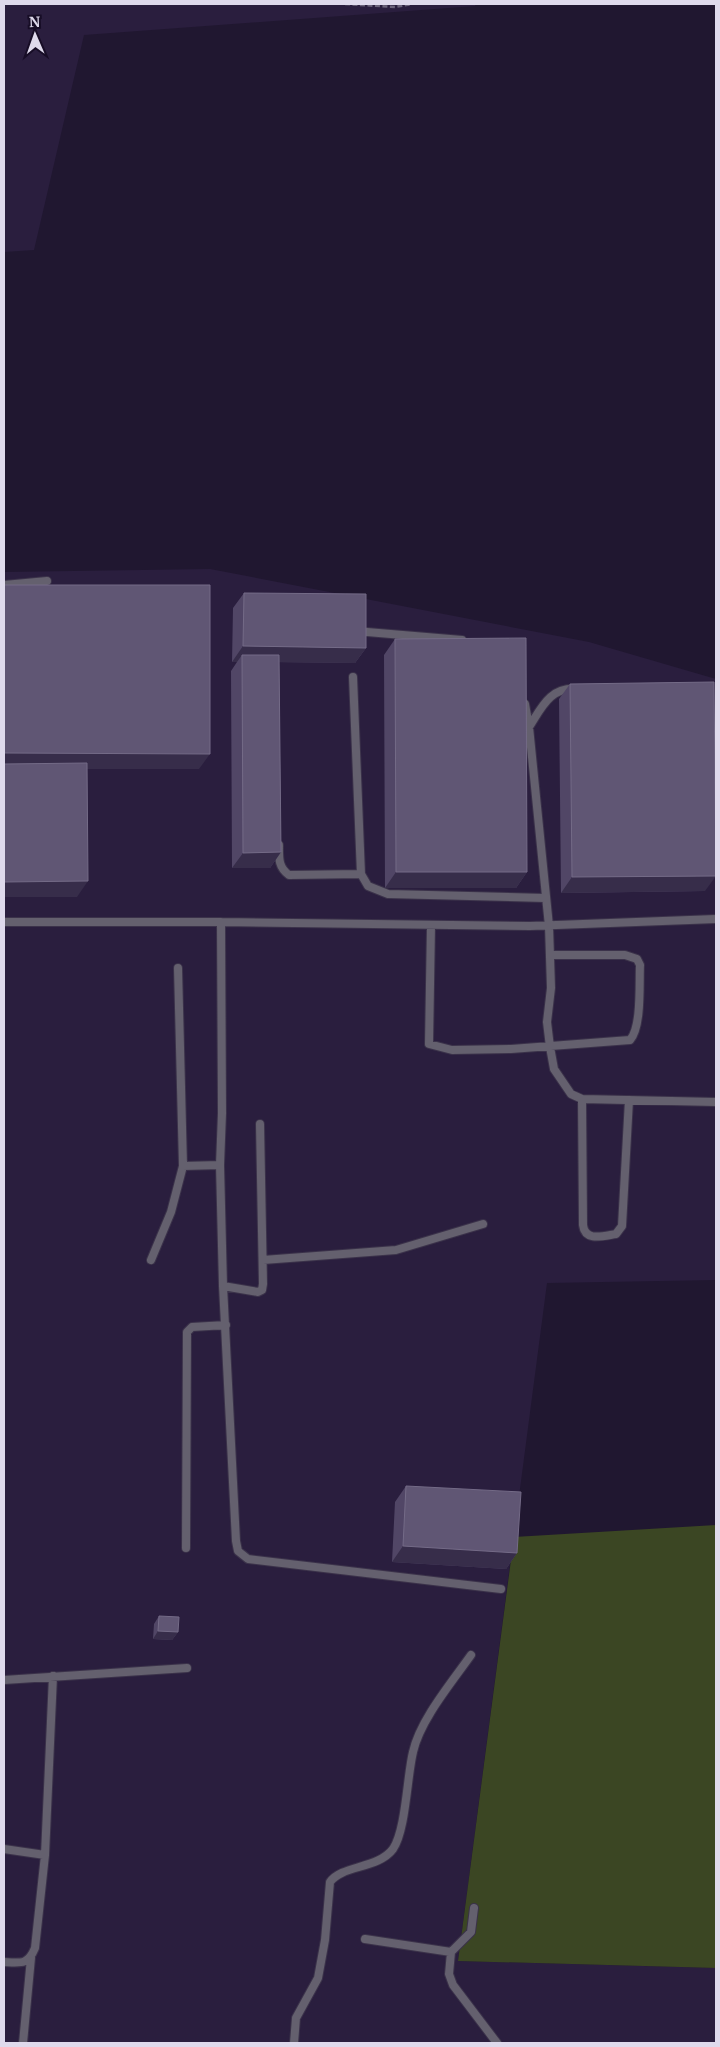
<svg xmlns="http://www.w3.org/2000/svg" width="720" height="2047" font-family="Merriweather,serif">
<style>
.built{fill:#2a1e3e}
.green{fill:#3b4623}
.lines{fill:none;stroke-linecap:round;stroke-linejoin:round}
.service-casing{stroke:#3b324a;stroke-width:10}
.path{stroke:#6b637a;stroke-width:2.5;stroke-dasharray:5 2.5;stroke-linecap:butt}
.service{stroke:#64606e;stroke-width:8}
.wall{fill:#514666}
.shaded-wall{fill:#372d4a}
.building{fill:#605674;stroke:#746b87}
</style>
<rect width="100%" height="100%" fill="#201730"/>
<path class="built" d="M4,4H476L475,6L84,35L34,250L4,252Z
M210,569L589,642L716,679V1280L547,1283L458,1961L716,1968V2043H4V572Z"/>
<path class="green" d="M716,1525V1968L458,1961L514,1537Z"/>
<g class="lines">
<g class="service-casing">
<path id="service" d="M4,585L47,581
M367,632L462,640
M353,677L361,874L368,886L388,894L545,898
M525,704L529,727L549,926L551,988L547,1022L550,1047L554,1069L571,1094L582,1099L716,1102
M529,727C542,707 550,687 577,689
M279,845C279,858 278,867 289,875L361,874
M4,922H221L530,926L716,919
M221,922L222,1113L220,1165L223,1286L236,1541L238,1551L248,1559L501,1589
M431,925L429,1044L452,1050L511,1049L630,1040C642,1027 639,983 640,965L637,959L625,955H550
M582,1099L583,1225C585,1242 603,1236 616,1234L622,1226L629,1100
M183,1166L220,1165
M151,1260L171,1212L183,1166L178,968
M263,1260L396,1250L483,1224
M223,1286L258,1292L262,1290L263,1284L260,1124
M186,1548L187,1332L192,1327L226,1325
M4,1680L187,1668
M4,1849L45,1855
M474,1908L471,1932L451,1952L449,1974L453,1985L497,2043
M365,1939L451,1952
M4,1962C21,1963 28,1965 35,1948L45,1855L53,1676
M23,2043L31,1958
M294,2043L296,2018L318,1978L325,1940L330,1882C342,1865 378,1869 393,1849C406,1830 407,1776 413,1752C420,1720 452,1682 471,1655"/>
</g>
<path class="path" d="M345,4L395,7L412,4"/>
<use href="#service" class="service"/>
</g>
<path class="wall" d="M244,593L366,648L355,663L279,662L281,852L270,868H232L231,671L237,662H232L233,608Z
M395,639L527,872L516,888H385L384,655Z
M570,684L705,891L561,893L559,699Z
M406,1486L517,1553L506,1569L392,1562L395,1502Z
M159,1616L178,1632L172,1640L153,1639L154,1624Z"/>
<path class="shaded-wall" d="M243,646L366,648L355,663L242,662V655L237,662H232Z
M4,753L210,754L199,769H4Z
M281,852L270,868H232L243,853Z
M396,872H527L516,888H385Z
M716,876L705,891L561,893L572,877Z
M88,881L77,897H4V882Z
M403,1546L517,1553L506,1569L392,1562Z
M158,1631L178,1632L172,1640L153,1639Z"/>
<path class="building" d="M4,585H210V754L4,753Z
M244,593L366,594V648L243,646Z
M526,638L527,872H396L395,639Z
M242,655H279L281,852L243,853Z
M714,682L716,876L572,877L570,684Z
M87,763L88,881L4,882V764Z
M406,1486L521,1492L517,1553L403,1546Z
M159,1616L179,1617L178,1632L158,1631Z"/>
<rect width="720" height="2047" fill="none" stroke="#dfdaec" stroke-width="10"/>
<g transform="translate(35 35) rotate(358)" stroke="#170d26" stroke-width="4" paint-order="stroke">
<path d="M0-4L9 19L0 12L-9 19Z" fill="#dfdaec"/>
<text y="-8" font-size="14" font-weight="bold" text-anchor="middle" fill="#dfdaec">N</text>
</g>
</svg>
